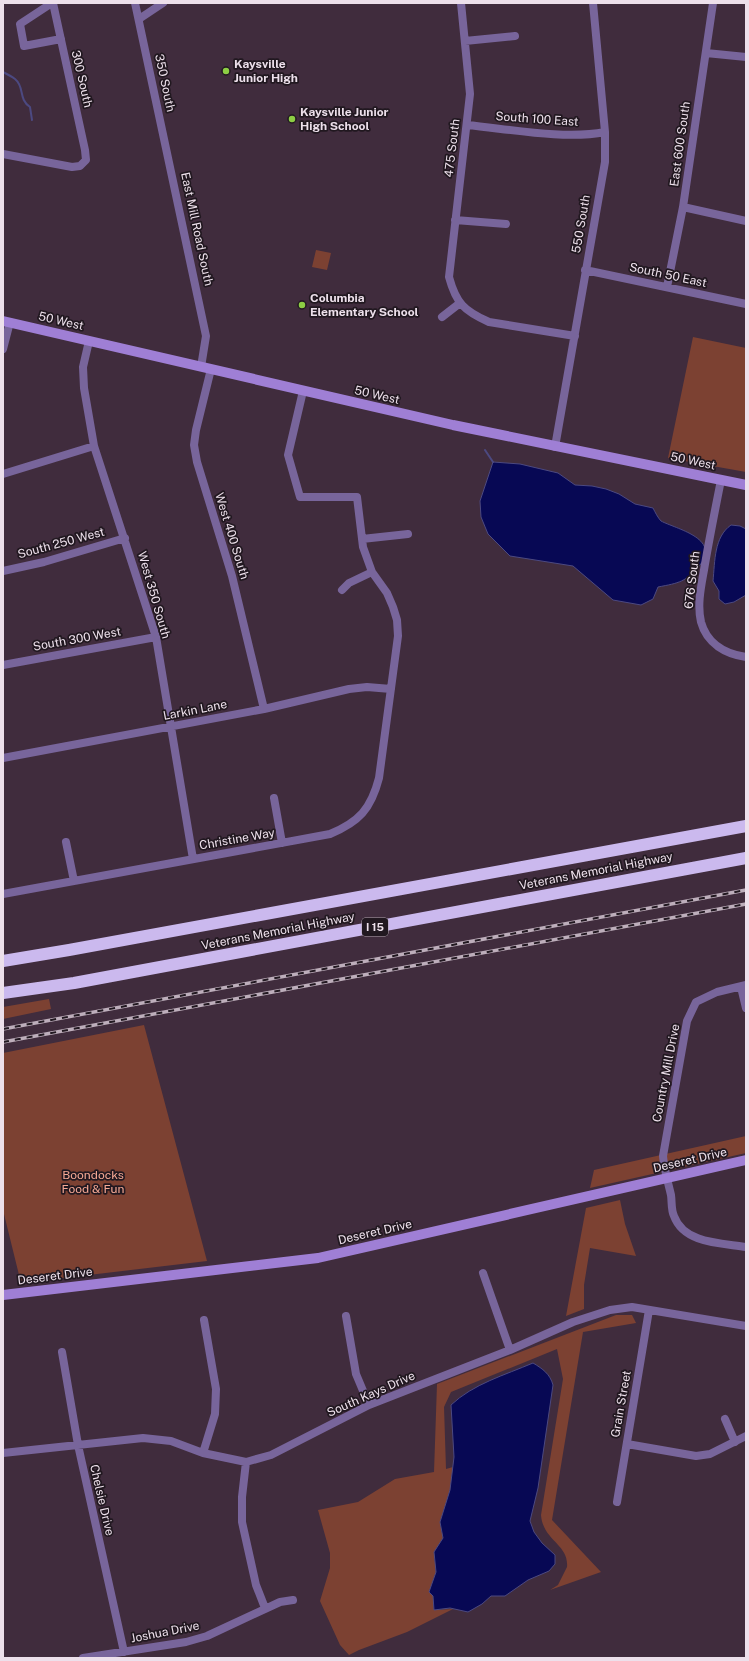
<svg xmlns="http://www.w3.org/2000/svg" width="749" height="1661" font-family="'Public Sans',sans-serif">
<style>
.green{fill:#7c4132}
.water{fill:#070854;stroke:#4c4981}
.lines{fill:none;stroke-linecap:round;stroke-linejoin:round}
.stream{stroke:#4c4981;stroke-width:2}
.street{stroke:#78659b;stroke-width:8}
.secondary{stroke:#9f7fd5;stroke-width:10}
.highway{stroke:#cbb9ee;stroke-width:12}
.rail-casing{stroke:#bdaebb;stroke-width:3.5}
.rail{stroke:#211820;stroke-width:2;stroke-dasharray:6;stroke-linecap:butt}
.poi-dot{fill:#8dce44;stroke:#211820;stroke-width:1.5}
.labels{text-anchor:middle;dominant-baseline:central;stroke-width:3.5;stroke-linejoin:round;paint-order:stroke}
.shield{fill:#211820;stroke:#b0a4ae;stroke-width:1}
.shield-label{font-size:11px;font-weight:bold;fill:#ede0eb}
.poi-label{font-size:12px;font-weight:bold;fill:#ede0eb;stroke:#211820;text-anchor:start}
.street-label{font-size:12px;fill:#ede0eb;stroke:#211820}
.park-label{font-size:12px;fill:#f5a894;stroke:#211820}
</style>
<rect width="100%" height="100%" fill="#402c3d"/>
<path class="green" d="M316,250L331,253L327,270L312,267Z
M693,337L746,348V472L668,458Z
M49,999L51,1009L3,1019V1007Z
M144,1025L207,1261L21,1283L3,1210V1053Z
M746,1136V1153L590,1188L594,1170Z
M620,1200L625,1224L636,1256L590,1248L584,1285V1309L566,1316L586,1208Z
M616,1315H632L636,1323L583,1332L552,1520L601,1572L550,1590L558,1585L567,1567C569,1544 543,1541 541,1515L563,1379L557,1349L451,1392L444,1407L446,1469L453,1467L450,1490L440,1522L443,1538L434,1552L436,1572L429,1592L433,1596L434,1610L453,1609L407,1632L359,1650L349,1655L340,1645L320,1601L330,1568V1553L318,1510L358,1502L395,1479L434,1472L437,1384Z"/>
<path class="water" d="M493,462L520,464L558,473L575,485L592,486L606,489L619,494L635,504L653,508C655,512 658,518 661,521C676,529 721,538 700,565C686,582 679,583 658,587L653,599L641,605L613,600L573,566L510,556L488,534L481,517L480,501Z
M731,525L740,526L746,529V595L734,602L725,604L719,599V591L713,581C715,561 714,537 731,525Z
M533,1363C543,1369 550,1374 553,1385L538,1488L530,1521L534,1532L542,1543L555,1555V1564L549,1571L528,1580L505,1596H491L482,1604L468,1612L450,1608L434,1610L433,1596L429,1592L436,1572L434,1552L443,1538L440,1522L450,1490L454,1457L451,1405C473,1384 505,1375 533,1363Z"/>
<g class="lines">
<path class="stream" d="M3,72C7,74 11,76 15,79C25,87 18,99 30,107L32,120
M485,450L493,462"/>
<path class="street" d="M52,3L20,24L24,46L61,39
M135,3L206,336L201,367
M461,3L470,94L449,277C456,303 464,311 489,322L575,336
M139,19L163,3
M465,41L515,36
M706,53L746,57
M467,125C509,129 565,140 605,132
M3,154L72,167L80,166L86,160L85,150L53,3
M683,207L746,221
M455,220L506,224
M585,270L746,304
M667,287L683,207L713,3
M442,317L460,303
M89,341L83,367L84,388L94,446L156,637L193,859
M3,349L10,322
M211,369L196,430L194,445L197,462L232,576L264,709
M555,447L605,162V132L593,3
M3,474L94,446
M721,480C715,510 709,540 704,570C701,587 697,605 701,622C707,644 726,654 746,657
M362,539L408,534
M3,571L44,562L125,538
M342,590L349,583L372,572
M3,665L156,637
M3,758L264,709L349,689L367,687L391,689
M274,798L282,843
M66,842L74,881
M3,894L330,834C359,822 371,809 379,778L398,636L397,620L393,607L387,593L372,572L363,547L357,497H300L288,455L303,391
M746,985L717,992L696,1002L687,1021L663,1156C664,1169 668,1182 671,1195C672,1202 671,1210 674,1216C684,1244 722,1243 746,1247
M741,987L746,1008
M483,1273L510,1350
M346,1316L356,1374L369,1405
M62,1352L78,1445L124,1652
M725,1419L735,1442
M627,1444L696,1456L710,1454L746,1436
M3,1453L143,1438L171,1441L203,1453L246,1462L271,1455L369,1405L510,1350L573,1322L610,1310L632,1307L746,1326
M203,1453L215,1414L216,1389L204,1320
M246,1462L242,1497V1522L256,1585L265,1608
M617,1502L649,1310
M83,1658L186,1642L207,1636L280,1602L293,1600"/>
<path class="secondary" d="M3,321L453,425L746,485
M3,1295L318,1258L746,1160"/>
<path class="highway" d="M3,961L69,950L746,826
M3,993L74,983L746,858"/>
<g class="rail-casing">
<path id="rail" d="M3,1029L746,890
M3,1042L746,904"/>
</g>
<use href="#rail" class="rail"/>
</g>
<g class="poi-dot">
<circle cx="226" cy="71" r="4"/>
<circle cx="292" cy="119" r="4"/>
<circle cx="302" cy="305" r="4"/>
</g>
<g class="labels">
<rect class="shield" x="362" y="918" width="26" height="18" rx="3"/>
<g class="shield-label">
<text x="375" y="927">I 15</text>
</g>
<g class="poi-label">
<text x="234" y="64">Kaysville<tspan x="234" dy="14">Junior High</tspan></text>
<text x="300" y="112">Kaysville Junior<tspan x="300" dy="14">High School</tspan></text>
<text x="310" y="298">Columbia<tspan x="310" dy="14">Elementary School</tspan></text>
</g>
<g class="street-label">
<text transform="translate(82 79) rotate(77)">300 South</text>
<text transform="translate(165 83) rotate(78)">350 South</text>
<text transform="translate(537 119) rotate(4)">South 100 East</text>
<text transform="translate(680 144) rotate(-82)">East 600 South</text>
<text transform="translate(452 148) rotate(-83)">475 South</text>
<text transform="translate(581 224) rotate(-80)">550 South</text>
<text transform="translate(197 229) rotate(78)">East Mill Road South</text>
<text transform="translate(668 275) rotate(12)">South 50 East</text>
<text transform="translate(61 321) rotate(13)">50 West</text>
<text transform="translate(377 395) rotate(13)">50 West</text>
<text transform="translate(693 461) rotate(12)">50 West</text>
<text transform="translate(232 536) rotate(73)">West 400 South</text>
<text transform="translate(61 543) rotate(-15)">South 250 West</text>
<text transform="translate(692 580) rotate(-83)">676 South</text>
<text transform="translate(154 595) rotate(74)">West 350 South</text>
<text transform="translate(77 639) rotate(-10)">South 300 West</text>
<text transform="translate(195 710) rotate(-11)">Larkin Lane</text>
<text transform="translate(237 839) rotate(-10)">Christine Way</text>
<text transform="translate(596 871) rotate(-11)">Veterans Memorial Highway</text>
<text transform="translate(278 931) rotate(-11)">Veterans Memorial Highway</text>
<text transform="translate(666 1073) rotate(-79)">Country Mill Drive</text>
<text transform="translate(690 1160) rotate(-13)">Deseret Drive</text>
<text transform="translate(375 1232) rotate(-13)">Deseret Drive</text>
<text transform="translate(55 1276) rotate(-7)">Deseret Drive</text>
<text transform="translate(371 1394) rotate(-24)">South Kays Drive</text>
<text transform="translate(621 1404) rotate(-80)">Grain Street</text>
<text transform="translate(102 1500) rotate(77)">Chelsie Drive</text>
<text transform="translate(165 1632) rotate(-11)">Joshua Drive</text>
</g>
<g class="park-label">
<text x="93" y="1175">Boondocks<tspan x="93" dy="14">Food &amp; Fun</tspan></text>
</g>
</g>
<rect width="749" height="1661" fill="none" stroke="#ede0eb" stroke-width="8"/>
</svg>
